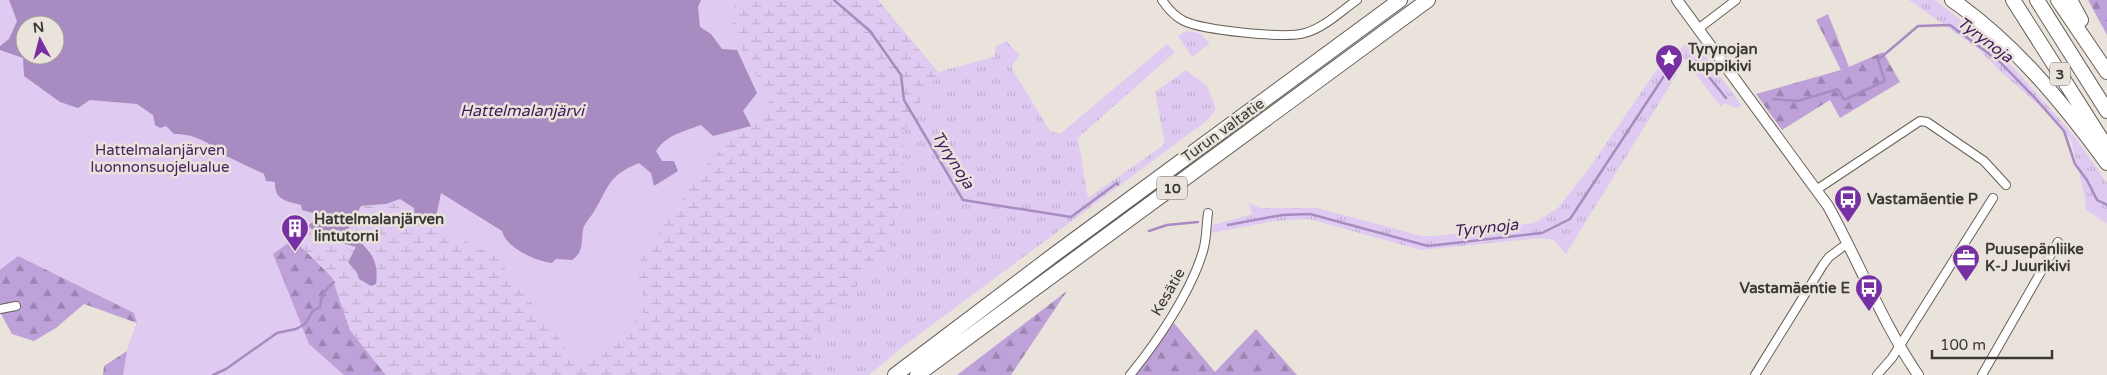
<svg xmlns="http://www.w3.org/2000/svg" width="2107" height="375" font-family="'Varela Round',sans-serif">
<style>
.grass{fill:url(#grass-tufts)}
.forest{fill:url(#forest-firs)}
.wetland{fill:url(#wetland-marsh)}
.park{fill:#dfcbf1;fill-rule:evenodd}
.water{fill:#a88bc0;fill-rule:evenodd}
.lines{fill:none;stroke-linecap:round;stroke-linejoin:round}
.stream{stroke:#a88bc0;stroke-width:2.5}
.street-casing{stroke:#656059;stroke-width:10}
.secondary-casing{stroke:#656059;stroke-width:12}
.highway-casing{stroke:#656059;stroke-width:16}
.street{stroke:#fff;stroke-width:8}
.secondary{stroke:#fff;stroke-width:10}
.highway{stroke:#fff;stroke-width:14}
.labels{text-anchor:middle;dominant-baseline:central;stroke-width:5;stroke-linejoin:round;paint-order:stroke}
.shield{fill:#eae3dc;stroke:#706c68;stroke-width:1}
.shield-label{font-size:14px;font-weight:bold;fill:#3b3936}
.poi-label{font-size:15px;font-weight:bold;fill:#3b3936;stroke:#eae3dc;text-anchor:start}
.street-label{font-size:15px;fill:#3b3936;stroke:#eae3dc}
.park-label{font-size:15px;fill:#492364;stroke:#eae3dc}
.water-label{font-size:16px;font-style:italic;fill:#421c5d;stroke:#eae3dc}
</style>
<defs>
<pattern id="grass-tufts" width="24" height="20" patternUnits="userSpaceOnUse" patternTransform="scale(1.25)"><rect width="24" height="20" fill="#dfcbf1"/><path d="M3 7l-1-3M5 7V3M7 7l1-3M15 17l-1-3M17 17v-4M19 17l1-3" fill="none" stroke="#c0afcf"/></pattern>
<pattern id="forest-firs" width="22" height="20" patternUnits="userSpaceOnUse" patternTransform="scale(1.25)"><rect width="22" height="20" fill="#bea1d8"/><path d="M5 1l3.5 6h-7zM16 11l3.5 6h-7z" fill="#9c84b0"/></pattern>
<pattern id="wetland-marsh" width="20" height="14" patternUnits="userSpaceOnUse" patternTransform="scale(1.25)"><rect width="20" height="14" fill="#dfcbf1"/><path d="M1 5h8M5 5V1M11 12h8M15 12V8" fill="none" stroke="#c0afcf"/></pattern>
</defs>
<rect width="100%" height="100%" fill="#eae3dc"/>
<path class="grass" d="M1909,0H1935L1952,13L2004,57L2054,113L2075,137L2107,183V224L2086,210L2084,193L2071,140L2051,116L2000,71L1977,48Z
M1186,31L1199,33L1210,43L1192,57L1178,36Z
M1691,39L1699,47L1742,106L1735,108L1725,103L1721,107L1681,55V48Z
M1006,41L1020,55L1011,67L1050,131L1060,134L1167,44L1175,52L1078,138L1088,198L1165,144L1155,92L1186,70L1207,86L1216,108L1209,119L901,348L869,375H823L813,363L816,334L889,247L903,194V132L938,72L994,57L996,46Z
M1666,56L1677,74L1566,254L1554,240L1542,238L1421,250L1309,219L1274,221L1211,233L1213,225L1252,214L1249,203L1260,208H1317L1422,236H1436L1534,223L1558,208L1590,167Z"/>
<path class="forest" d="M2088,0H2107V35Z
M1828,14L1849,67L1883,52L1900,82L1840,118L1830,100L1782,130L1756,94L1841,70L1816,20Z
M0,74L281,227L332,277L350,330L386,375H103L104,366L127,351L137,323L84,304L56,328L34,341L12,334L0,312Z
M1067,291L1011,375H957Z
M1174,323L1215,372L1256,329L1297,375H1134Z"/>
<path class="wetland" d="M701,0H878L938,72L903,132V194L889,247L816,334L813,363L823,375H386L350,330L332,277L281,227L0,50L344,245L357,247L348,262L357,273L370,250L347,230L361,206L386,204Z"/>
<path class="park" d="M0,0H735L731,31L770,98L767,113L762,122L741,130L704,167L636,267L643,292V313L592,360L579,365L496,256L431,226L366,186L273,254L309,344L344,375H123L127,351L137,323L134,313L18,256L0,270ZM25,25H55V55H25Z"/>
<path class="water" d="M9,0H701L698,7L700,27L711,34L722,49L737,50L757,93L743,111L751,126L713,136L701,125C685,131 666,135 656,151L662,161H674L678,171L654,186L651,173L639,163C607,176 610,186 593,213C590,218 585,223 583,229C581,242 584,252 572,260L556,259L552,263C536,261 507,249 502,231L441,193L435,222L415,219L414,208L400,199L386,204L361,206L348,230C366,247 380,257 376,284L371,286L359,279L357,273L348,262L356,247L324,239L308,226L317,218L313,213L302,210L301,205C286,201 274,200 275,182L266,181L264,174L222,154C211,142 190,133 174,134L166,126L160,128L155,125L153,115L137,104L90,100L78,108L60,102L24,76L23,58L0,50V46L9,39L17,21ZM25,25H55V55H25Z"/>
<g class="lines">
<path class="stream" d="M834,0L870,31L901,75L904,100L963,200L1071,217L1117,183L1118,185
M1696,61L1726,98
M1773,99L1798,101L1838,89L1844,100L1885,81L1878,60L1918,26L1950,25L1999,61L2035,98L2064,131L2075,164L2087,180L2097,200L2107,205
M1228,225L1282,215L1310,214L1428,246L1542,233L1570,219L1668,70
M1149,231L1167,225L1198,222
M213,375L226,369L277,333L296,329L305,324L313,311L320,307C321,295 325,290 334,282"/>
<g class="street-casing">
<path id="street" d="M1162,0C1168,9 1174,16 1184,21C1203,30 1285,39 1305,33C1324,28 1341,11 1357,0
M1698,29L1736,0
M1816,190L1920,121L1927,122L1984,161L2006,185
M0,309L16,306
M1130,375C1157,342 1191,292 1203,251C1207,238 1206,226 1208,213
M1755,375L1823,265L1829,257L1848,243
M1877,375L1892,358L1993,198
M1982,375L2058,242"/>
</g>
<g class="secondary-casing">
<path id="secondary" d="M1677,0L1828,206C1859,262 1882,322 1918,375"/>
</g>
<g class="highway-casing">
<path id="highway" d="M1952,0C2014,43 2063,103 2107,163
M2013,0L2107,148
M2037,0L2107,111
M2058,0L2107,72
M2070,0L2081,20
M895,375L1055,254L1400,0
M917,375L1428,0"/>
</g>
<use href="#street" class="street"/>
<use href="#secondary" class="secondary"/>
<use href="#highway" class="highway"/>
</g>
<defs>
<g id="sight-pin" transform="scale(1.4375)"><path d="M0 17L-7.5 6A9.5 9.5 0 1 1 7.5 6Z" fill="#7730a4" stroke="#eae3dc"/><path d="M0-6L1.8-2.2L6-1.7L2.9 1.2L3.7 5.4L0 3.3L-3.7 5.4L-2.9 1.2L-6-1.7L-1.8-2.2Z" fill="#fff"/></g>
<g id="bus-pin" transform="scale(1.4375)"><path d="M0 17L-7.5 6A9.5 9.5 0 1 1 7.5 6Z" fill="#7730a4" stroke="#eae3dc"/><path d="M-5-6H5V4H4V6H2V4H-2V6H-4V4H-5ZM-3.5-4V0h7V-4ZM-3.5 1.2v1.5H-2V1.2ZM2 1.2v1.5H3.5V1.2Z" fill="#fff"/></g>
<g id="building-pin" transform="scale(1.4375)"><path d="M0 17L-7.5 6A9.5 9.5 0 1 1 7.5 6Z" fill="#7730a4" stroke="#eae3dc"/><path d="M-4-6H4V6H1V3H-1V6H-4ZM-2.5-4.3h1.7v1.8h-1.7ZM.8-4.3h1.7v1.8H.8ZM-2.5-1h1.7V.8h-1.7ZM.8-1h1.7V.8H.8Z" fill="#fff"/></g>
<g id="office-pin" transform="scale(1.4375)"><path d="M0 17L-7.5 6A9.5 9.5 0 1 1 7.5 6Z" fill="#7730a4" stroke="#eae3dc"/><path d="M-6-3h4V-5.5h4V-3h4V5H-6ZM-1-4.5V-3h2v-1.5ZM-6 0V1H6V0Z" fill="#fff"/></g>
</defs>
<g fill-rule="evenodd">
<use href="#sight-pin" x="1669" y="58"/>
<use href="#bus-pin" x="1848" y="199"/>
<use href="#building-pin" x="295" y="228"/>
<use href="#office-pin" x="1966" y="258"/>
<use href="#bus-pin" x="1869" y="288"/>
</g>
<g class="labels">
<g class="shield">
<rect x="2050" y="62.5" width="20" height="23" rx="4"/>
<rect x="1157" y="176.5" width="30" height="23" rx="4"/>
</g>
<g class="shield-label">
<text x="2060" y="74">3</text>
<text x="1172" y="188">10</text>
</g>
<g class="poi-label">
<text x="1688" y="49">Tyrynojan<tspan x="1688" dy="17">kuppikivi</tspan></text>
<text x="1867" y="199">Vastamäentie P</text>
<text x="314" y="219">Hattelmalanjärven<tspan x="314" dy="17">lintutorni</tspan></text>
<text x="1985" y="249">Puusepänliike<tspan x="1985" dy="17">K-J Juurikivi</tspan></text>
<text x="1850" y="288" text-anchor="end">Vastamäentie E</text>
</g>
<g class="street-label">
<text transform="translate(1223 130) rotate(-36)">Turun valtatie</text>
<text transform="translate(1168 292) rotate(-60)">Kesätie</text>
</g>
<g class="park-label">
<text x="160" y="150">Hattelmalanjärven<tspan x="160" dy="17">luonnonsuojelualue</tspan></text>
</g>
<g class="water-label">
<text transform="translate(1985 40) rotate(37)">Tyrynoja</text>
<text x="522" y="111">Hattelmalanjärvi</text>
<text transform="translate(953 160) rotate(58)">Tyrynoja</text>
<text transform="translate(1486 228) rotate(-6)">Tyrynoja</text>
</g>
</g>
<g transform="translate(40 40) rotate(353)"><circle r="24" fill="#eae3dc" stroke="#a49f9a"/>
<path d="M0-4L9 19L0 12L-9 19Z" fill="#7730a4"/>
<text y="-8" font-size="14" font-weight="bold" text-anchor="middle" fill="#3b3936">N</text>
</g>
<path d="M1932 350v8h120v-8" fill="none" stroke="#3b3936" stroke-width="2.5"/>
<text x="1940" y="350" font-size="15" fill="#3b3936" stroke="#eae3dc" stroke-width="4" paint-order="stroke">100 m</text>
</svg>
